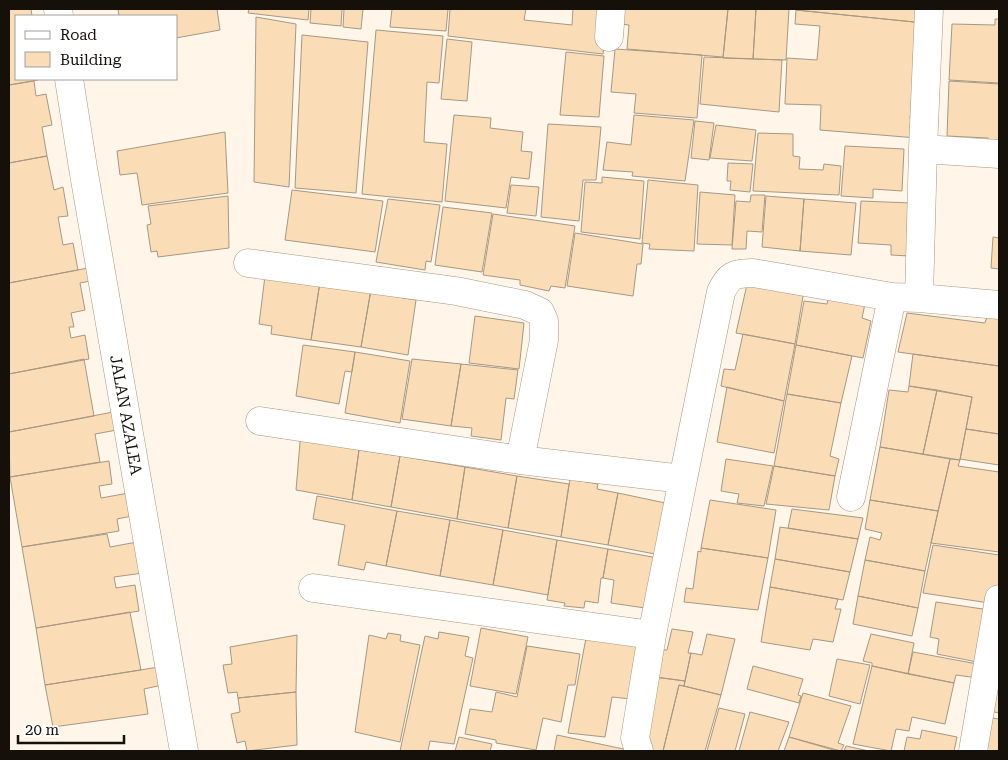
<svg xmlns="http://www.w3.org/2000/svg" width="1008" height="760" font-family="'Roboto Serif',serif">
<style>
.building{fill:#faddb7;stroke:#a79884}
.lines{fill:none;stroke-linecap:round;stroke-linejoin:round}
.minor-casing{stroke:#a79784;stroke-width:29}
.minor{stroke:#fff;stroke-width:28}
.labels{text-anchor:middle;dominant-baseline:central;stroke-width:5;stroke-linejoin:round;paint-order:stroke}
.street-label{font-size:16px;fill:#151009;stroke:#fff}
</style>
<rect width="100%" height="100%" fill="#fff5e8"/>
<path class="building" d="M9,9H31L32,16H16V79H38V80L9,85Z
M118,9H217L220,30L176,38V16H119Z
M249,9H309L308,20L248,13Z
M311,9H342L341,26L310,23Z
M344,9H363L361,29L343,27Z
M392,9H448L446,31L390,27Z
M450,9H526L524,20L572,25L573,9H607L603,54L448,36Z
M622,9H728L723,57L627,49L629,25L620,24Z
M728,9H756L753,59L723,58Z
M756,9H789L786,60L753,59Z
M796,9H916L924,23L796,10Z
M796,10L924,23L918,31L910,119L917,120V138L820,130L821,105L785,104L787,58L817,60L820,26L795,24Z
M256,17L296,24L289,187L254,182Z
M995,19H999V83L949,80L952,24L995,25Z
M376,30L443,36L439,83L427,82L424,142L447,144L442,202L362,194Z
M302,35L368,42L356,193L295,188Z
M447,39L472,42L467,101L441,99Z
M615,49L702,55L697,118L634,113L636,94L611,92Z
M566,52L604,56L599,117L560,115Z
M704,57L782,60L779,112L700,104Z
M34,81L36,96L46,94L52,125L42,127L47,156L9,163V85Z
M949,81L999,84V150L987,149L988,138L947,136Z
M454,115L491,118L490,128L523,132L521,151L532,152L529,179L511,177L506,208L445,201Z
M634,115L694,120L685,181L632,176L633,172L603,170L607,142L631,145Z
M695,121L714,123L709,160L691,158Z
M548,124L601,127L596,180H583L579,221L541,217Z
M716,125L756,130L752,161L710,158Z
M225,132L228,193L142,205L137,173L120,175L117,151Z
M758,133L793,134V156L800,157L799,169L823,170L824,164L841,166L839,195L753,191Z
M845,146L904,149L902,191L873,189V198L841,196Z
M47,156L54,190L63,187L68,216L58,217L63,245L73,243L78,270L9,283V163Z
M728,163L753,164L750,192L730,190L731,181H727Z
M602,177L644,181L640,239L581,232L585,182L602,183Z
M648,180L698,185L694,251L649,249L650,244L642,243Z
M511,185L539,187L536,216L507,213Z
M292,190L383,201L375,252L285,240Z
M700,192L735,195L732,245L697,244Z
M751,195H765L762,232L747,231L746,249H732L736,201L750,202Z
M228,196L229,248L158,257L157,251L151,252L147,225L151,224L148,206Z
M766,196L804,199L800,251L762,247Z
M388,199L440,205L431,262L426,261L425,270L376,262Z
M804,199L856,203L851,255L800,251Z
M861,201L911,203L909,256L891,255V245L858,243Z
M443,207L492,213L482,272L435,265Z
M493,214L575,226L565,288L551,286L549,291L520,285V280L483,275Z
M575,233L643,244L641,264H637L633,296L567,286Z
M993,237L999,238V269L991,268Z
M88,268L90,281L80,283L85,310L71,313L74,327H69L71,338L85,335L89,359L9,374V283Z
M265,276L320,282L311,340L271,334L272,326L259,324Z
M748,280L804,290L795,344L736,333Z
M320,282L372,284L361,347L311,340Z
M372,284L380,294L416,300L408,355L361,347Z
M830,292L866,299L862,318L871,321L863,358L796,345L804,301L827,304Z
M907,313L985,323L988,314L999,315V366L898,352Z
M475,316L524,323L519,369L469,363Z
M743,334L795,344L784,401L721,386L724,369L735,370Z
M303,345L355,352L352,372L345,371L339,404L296,396Z
M796,345L852,356L841,403L787,394Z
M355,352L410,361L400,423L345,413Z
M913,354L999,366V434L966,429L972,397L909,386Z
M84,359L94,416L9,432V374Z
M412,359L461,364L451,426L402,419Z
M461,364L518,370L514,399L506,398L501,440L471,436L472,428L451,426Z
M909,386L937,390L923,454L880,447L889,390L908,392Z
M727,387L784,401L774,453L717,442Z
M937,390L972,397L960,460L923,454Z
M787,394L841,403L830,456L839,459L835,476L774,466Z
M113,412L117,430L95,434L100,462L10,477L9,432Z
M966,429L999,434V465L960,459Z
M301,431L359,450L352,500L296,490Z
M880,447L950,459L938,511L870,500Z
M359,450L400,456L391,507L352,500Z
M400,456L465,467L457,519L391,507Z
M726,459L773,466L764,506L737,503L739,494L721,491Z
M950,459L960,460L958,466L999,472V552L931,543Z
M109,461L112,484L99,486L101,498L129,493L132,516L117,519L119,531L22,547L10,477Z
M774,466L835,476L829,510L766,504Z
M465,467L517,476L508,528L457,519Z
M517,476L569,484L561,537L508,528Z
M570,479L598,484L597,489L618,493L608,545L561,537Z
M618,493L670,504L660,555L608,545Z
M317,496L397,511L386,566L366,562L364,570L338,565L345,525L313,519Z
M710,500L776,510L768,558L701,548Z
M870,500L938,511L925,571L865,560L870,537L880,540L882,533L865,529Z
M792,509L863,518L858,539L788,528Z
M397,511L450,520L440,576L386,566Z
M450,520L503,530L493,585L440,576Z
M780,527L858,539L850,572L775,559Z
M503,530L557,540L548,595L493,585Z
M107,534L110,547L137,542L143,573L114,577L116,588L135,585L139,611L36,628L22,547Z
M557,540L608,549L603,578H601L598,603L585,601L584,608L564,606L565,603L547,600Z
M933,545L999,555V586L996,604L923,593Z
M701,548L768,558L758,610L684,602L686,588L693,589L698,551L701,552Z
M608,549L658,558L652,609L611,603L614,580L603,578Z
M775,559L850,572L843,600L770,587Z
M865,560L925,571L918,608L858,596Z
M770,587L838,599L835,609H841L833,642L813,639L810,650L761,642Z
M858,596L918,608L912,636L853,624Z
M936,602L996,611L987,664L937,654L939,639L930,637Z
M130,612L141,670L45,685L36,628Z
M481,628L528,637L516,694L470,686Z
M672,629L693,632L688,653H691L685,681L655,677L661,650H667Z
M439,632L469,637L465,656L473,658L454,744L430,741L428,751H400L425,636L438,639Z
M388,633L401,635L400,641L420,645L400,742L355,732L369,635L386,639Z
M707,634L735,639L721,695L684,686L691,653L702,655Z
M871,634L914,643L908,674L872,666V663L863,661Z
M297,635L296,692L238,698L237,692L228,693L223,665L232,664L230,647Z
M586,638L648,645L640,700L612,697L605,737L568,733Z
M527,646L580,654L575,685H568L561,722L543,718L536,750L496,743V740L465,734L470,709L492,712L496,692L517,697Z
M913,652L988,666L985,679L956,675L954,683L908,674Z
M837,659L870,665L860,704L829,696Z
M753,666L803,679L798,695L801,696L799,703L747,689Z
M872,666L954,683L945,724L912,717L909,731L896,729L891,751L853,744Z
M159,667L162,685L144,689L148,714L53,727L45,685Z
M999,669V713L985,710Z
M655,677L685,681L684,686L679,685L663,751H650L642,747Z
M679,685L721,695L705,751H663Z
M296,692L297,745L247,751L245,741L237,743L231,714L240,712L238,698Z
M803,693L851,706L838,743L844,745L841,751L789,737Z
M719,708L745,714L735,751H707Z
M750,712L789,722L778,751H739Z
M985,717L999,719V751H978Z
M922,730L957,737L954,751H904L907,737L920,739Z
M557,735L633,751H554Z
M459,737L492,744L490,751H455Z
M789,737L837,751H784Z
M846,746L869,751H844Z"/>
<g class="lines">
<g class="minor-casing">
<path id="minor" d="M58,9L59,16
M609,37L611,9
M69,79L83,168L184,751
M923,149L999,154
M248,263L456,291L525,305L540,312L544,321V340L520,460
M919,298L923,149L929,9
M260,421L520,460L683,479L652,635L635,738L639,751
M683,479L721,292C730,274 733,274 753,273L892,297L919,298L999,305
M851,497L892,297
M313,588L652,635
M973,751L999,599"/>
</g>
<use href="#minor" class="minor"/>
</g>
<g class="labels">
<g class="street-label">
<text transform="translate(126 415) rotate(80)">JALAN AZALEA</text>
</g>
</g>
<rect width="1008" height="760" fill="none" stroke="#151009" stroke-width="20"/>
<rect x="15" y="15" width="162" height="65" fill="#ffffff" stroke="#a19f9d"/>
<rect x="25" y="31" width="25" height="8" fill="#ffffff" stroke="#a19f9d"/>
<text x="60" y="40" font-size="15" fill="#151009">Road</text>
<rect x="25" y="52" width="25" height="15" fill="#faddb7" stroke="#a19f9d"/>
<text x="60" y="65" font-size="15" fill="#151009">Building</text>
<path d="M18 735v8h106v-8" fill="none" stroke="#151009" stroke-width="2.5"/>
<text x="25" y="735" font-size="15" fill="#151009" stroke="#ffffff" stroke-width="4" paint-order="stroke">20 m</text>
</svg>
